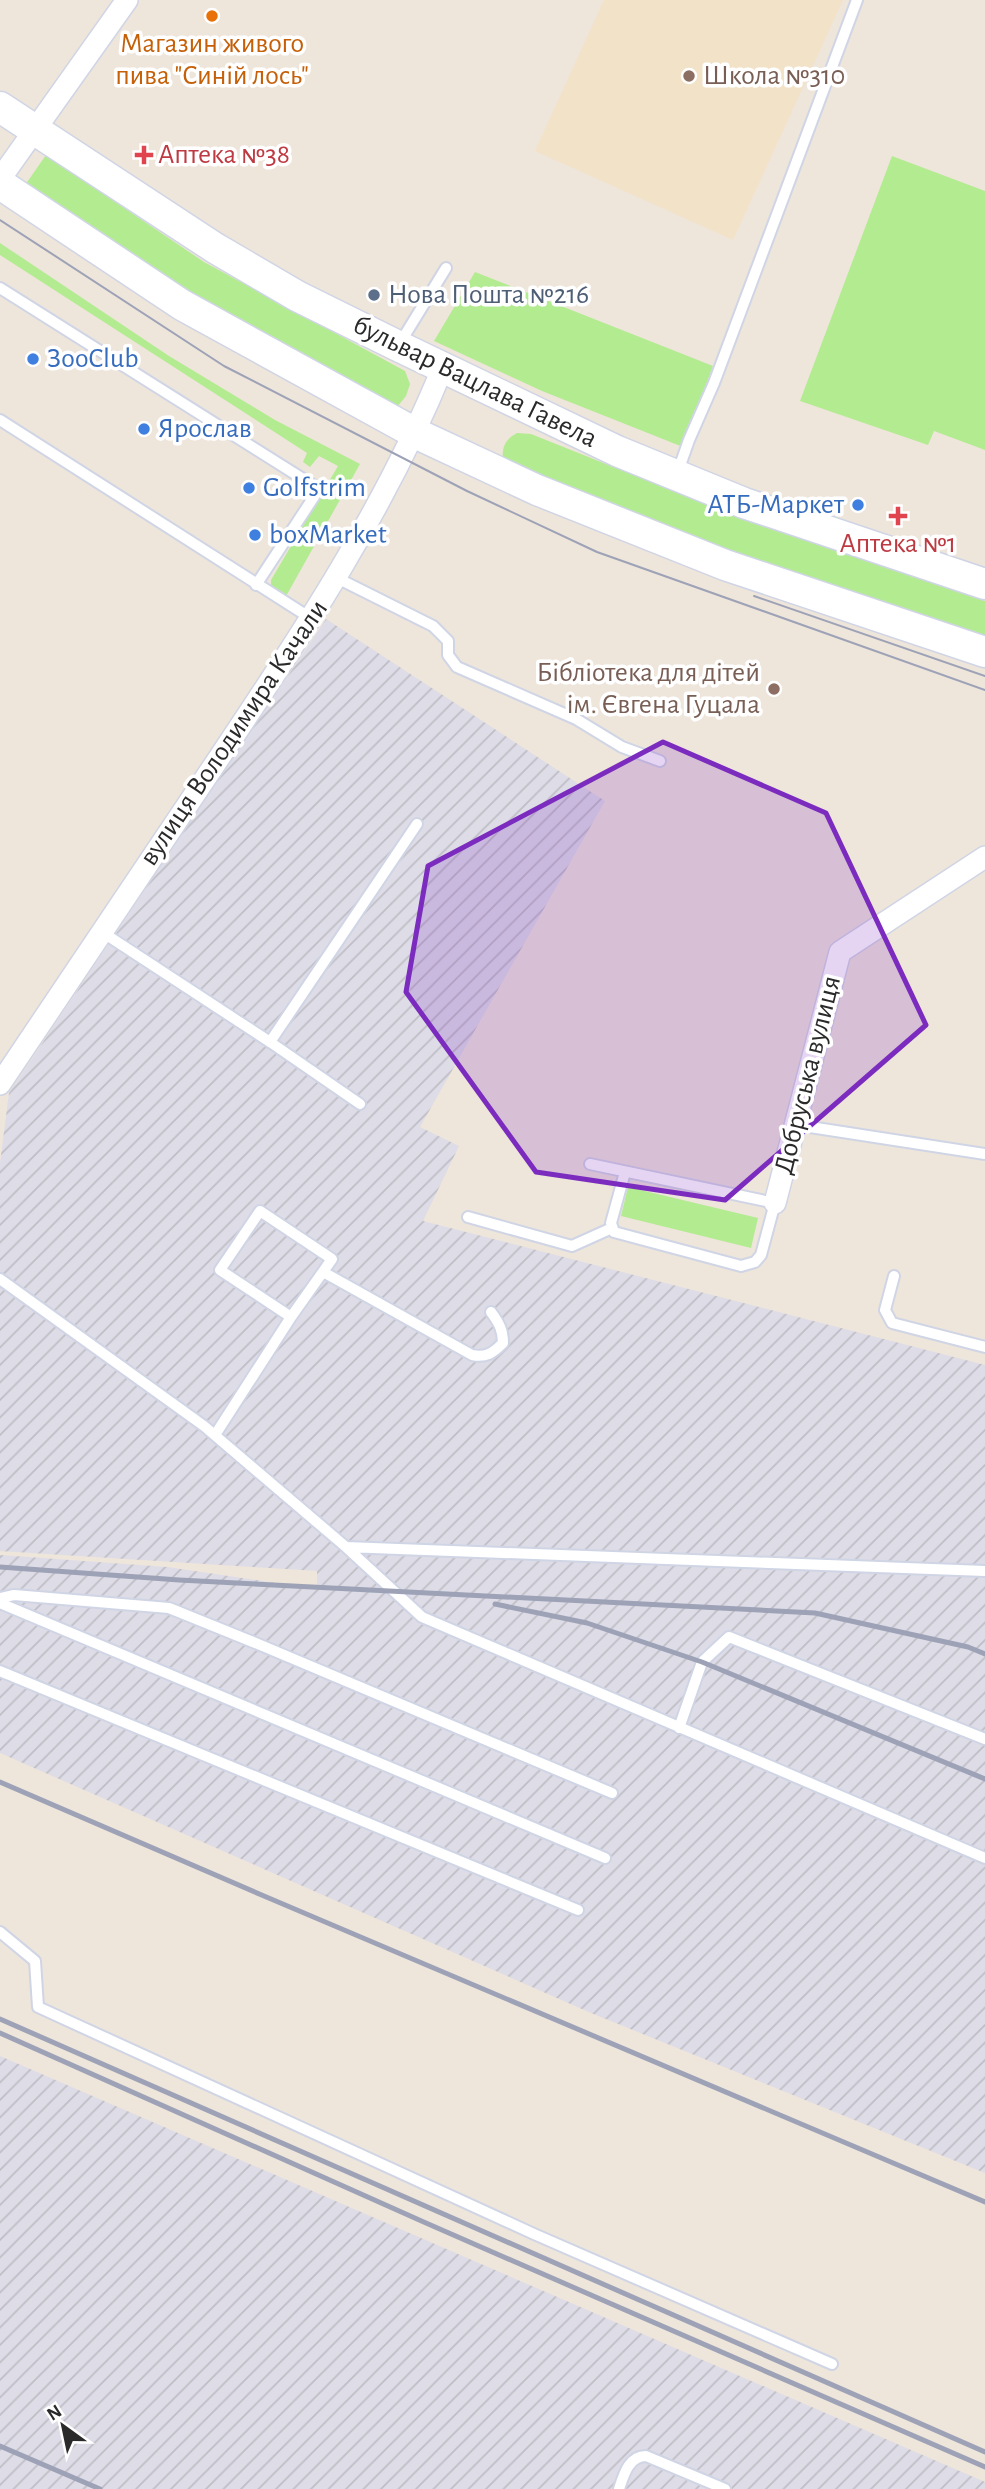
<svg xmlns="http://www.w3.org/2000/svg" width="985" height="2489" font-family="'Alegreya Sans',sans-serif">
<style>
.industrial{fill:url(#industrial-furrows)}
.education{fill:#f2e2c8}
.green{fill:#b3eb91}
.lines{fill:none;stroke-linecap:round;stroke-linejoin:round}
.lane-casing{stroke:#d0d5e5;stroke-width:14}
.street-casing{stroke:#d0d5e5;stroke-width:24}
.secondary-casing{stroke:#d0d5e5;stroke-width:33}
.lane{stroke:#fff;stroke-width:10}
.street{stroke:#fff;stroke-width:21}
.secondary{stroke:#fff;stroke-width:30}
.tram{stroke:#9da2b7;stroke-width:2}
.rail{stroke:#9da2b7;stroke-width:5}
.marked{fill:#7b2cbf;fill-opacity:0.2;stroke:#7b2cbf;stroke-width:5;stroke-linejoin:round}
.food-dot{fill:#e8710a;stroke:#fff;stroke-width:2.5}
.education-dot{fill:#8d6e63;stroke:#fff;stroke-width:2.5}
.health-dot{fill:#e0444e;stroke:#fff;stroke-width:2.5}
.service-dot{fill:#5c6f8a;stroke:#fff;stroke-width:2.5}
.shop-dot{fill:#3f7fe0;stroke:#fff;stroke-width:2.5}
.labels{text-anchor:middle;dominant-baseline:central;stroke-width:7;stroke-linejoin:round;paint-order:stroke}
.food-label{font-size:28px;fill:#c56008;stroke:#fff}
.education-label{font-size:28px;fill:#785e54;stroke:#fff;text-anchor:start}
.health-label{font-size:28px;fill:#be3a42;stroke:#fff;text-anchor:start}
.service-label{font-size:28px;fill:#4e5e75;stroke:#fff;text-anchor:start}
.shop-label{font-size:28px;fill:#366cbe;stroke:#fff;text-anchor:start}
.street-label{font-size:28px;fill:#2a2a2a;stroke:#fff}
</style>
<defs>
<pattern id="industrial-furrows" width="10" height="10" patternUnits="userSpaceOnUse" patternTransform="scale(1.75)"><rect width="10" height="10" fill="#dedce6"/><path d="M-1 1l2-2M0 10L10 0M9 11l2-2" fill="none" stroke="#bfbdc5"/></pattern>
</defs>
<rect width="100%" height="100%" fill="#eee5db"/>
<path class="industrial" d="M326,619L605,801L420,1127L459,1146L423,1221L985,1365V2173L591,2013L0,1753V1555L167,1567L317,1589V1571L0,1551V1163L9,1093Z
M0,2056L985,2482V2489H0Z"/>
<path class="education" d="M604,0H843L733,240L535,151Z"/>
<path class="green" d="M46,155L204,262L405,371L410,384L406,396L397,407L256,335L23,188Z
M892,156L985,191V450L934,431L928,445L800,401Z
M0,243L169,356L275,420L360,464L285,598L271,587V580L338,466L319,456L310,467L303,462L307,453L0,255Z
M475,272L713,366L683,447L542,391L434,341Z
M517,433L531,434L741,518L985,601V644L729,562L503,464C502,448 503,441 517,433Z
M628,1187L758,1218L751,1248L621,1216Z"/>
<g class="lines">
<g class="lane-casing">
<path id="lane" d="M0,288L319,489L256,585
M400,343L446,268
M0,420L312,619
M677,474L689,440L714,383L857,0
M337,578L433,626L448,641V655L457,667L576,719L622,747L660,761
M102,932L270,1042L360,1104
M270,1042L417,824
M797,1125L985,1154
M590,1164L775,1203L761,1255L755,1262L741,1266L614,1232L611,1223L625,1172
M468,1217L572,1246L612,1228
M323,1272L472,1355C486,1358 493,1353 503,1343C503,1330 499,1323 491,1312
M894,1276L885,1310L892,1323L985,1347
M0,1279L204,1426L346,1547L985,1571
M215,1435L291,1317L332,1259L260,1211L220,1270L291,1317
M346,1547L422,1617L985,1858
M0,1598L14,1595L169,1608L253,1642L612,1793
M0,1603L605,1858
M0,1671L578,1910
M679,1728L702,1662L729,1637L985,1739
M0,1932L35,1961L38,2007L534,2234L832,2364
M619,2489C624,2474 629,2456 646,2456L725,2489"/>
</g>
<g class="street-casing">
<path id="street" d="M0,179L127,0
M0,1084C73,976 146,867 219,758C303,633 386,507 443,367
M775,1203L840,952L985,857"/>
</g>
<g class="secondary-casing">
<path id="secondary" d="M0,107L215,248L297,296L398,346L617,451L744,503L985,584
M0,184L182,305L415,433L537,490L725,565L985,652"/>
</g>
<use href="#lane" class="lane"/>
<use href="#street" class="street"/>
<use href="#secondary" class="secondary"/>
<path class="tram" d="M0,220L224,366L467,491L597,552L985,690
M754,596L985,676"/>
<path class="rail" d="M0,1567L179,1580L815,1613L968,1647L985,1654
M495,1604L587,1623L702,1662L985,1779
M0,1782L264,1896L985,2202
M0,2019L985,2452
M0,2033L426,2223L985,2467
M0,2446L100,2489"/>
</g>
<path class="marked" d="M663,742L826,813L926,1025L725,1200L536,1172L406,992L428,866Z"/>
<circle class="food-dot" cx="212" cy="16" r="7"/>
<g class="education-dot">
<circle cx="689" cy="76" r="7"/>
<circle cx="774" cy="689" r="7"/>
</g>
<g class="health-dot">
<path d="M140.5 144.5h7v7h7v7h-7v7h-7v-7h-7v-7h7z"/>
<path d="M894.5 505.5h7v7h7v7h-7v7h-7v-7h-7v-7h7z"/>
</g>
<circle class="service-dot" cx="374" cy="295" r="7"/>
<g class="shop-dot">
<circle cx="33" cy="359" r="7"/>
<circle cx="144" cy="429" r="7"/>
<circle cx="249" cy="488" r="7"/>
<circle cx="858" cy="505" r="7"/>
<circle cx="255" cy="535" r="7"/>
</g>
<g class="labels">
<g class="food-label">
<text x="212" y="44">Магазин живого<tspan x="212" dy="32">пива "Синій лось"</tspan></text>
</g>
<g class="education-label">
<text x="703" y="76">Школа №310</text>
<text x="760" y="673" text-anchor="end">Бібліотека для дітей<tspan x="760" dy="32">ім. Євгена Гуцала</tspan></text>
</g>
<g class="health-label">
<text x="158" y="155">Аптека №38</text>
<text x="898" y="544" text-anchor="middle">Аптека №1</text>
</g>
<g class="service-label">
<text x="388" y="295">Нова Пошта №216</text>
</g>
<g class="shop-label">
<text x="47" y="359">ЗооClub</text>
<text x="158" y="429">Ярослав</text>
<text x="263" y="488">Golfstrim</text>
<text x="844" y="505" text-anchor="end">АТБ-Маркет</text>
<text x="269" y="535">boxMarket</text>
</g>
<g class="street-label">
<text transform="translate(475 382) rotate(26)">бульвар Вацлава Гавела</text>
<text transform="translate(234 733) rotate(-56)">вулиця Володимира Качали</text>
<text transform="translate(808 1075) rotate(-76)">Добруська вулиця</text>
</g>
</g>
<g transform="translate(63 2426) rotate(327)" stroke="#ffffff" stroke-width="5" paint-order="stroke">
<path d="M0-5L12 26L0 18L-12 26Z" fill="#2a2a2a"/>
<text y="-10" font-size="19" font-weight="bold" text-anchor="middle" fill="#2a2a2a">N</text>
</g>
</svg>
